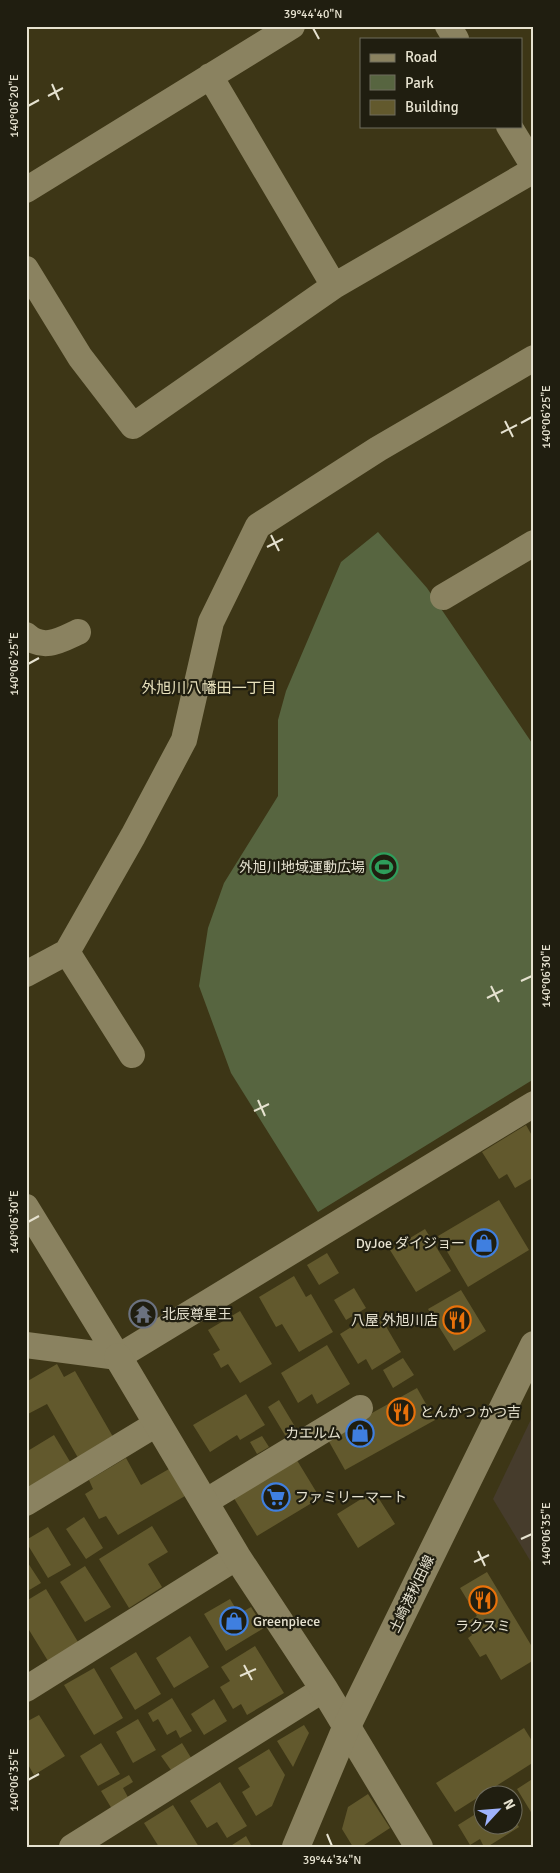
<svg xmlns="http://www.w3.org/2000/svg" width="560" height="1873" font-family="Signika,'Noto Sans JP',sans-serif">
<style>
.commercial{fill:#463c2c}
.green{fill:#576540}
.building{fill:#62592d}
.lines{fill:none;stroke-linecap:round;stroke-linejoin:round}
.minor{stroke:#8a8260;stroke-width:26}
.tertiary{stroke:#8a8260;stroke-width:28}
.secondary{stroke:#8a8260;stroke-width:28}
.ticks{fill:none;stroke:#e6e2d0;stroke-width:2}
.labels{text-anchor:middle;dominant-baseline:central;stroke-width:4.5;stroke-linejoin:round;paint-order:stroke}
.poi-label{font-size:14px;fill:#e6e2d0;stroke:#201e10;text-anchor:end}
.street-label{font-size:14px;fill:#e6e2d0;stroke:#201e10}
.neighbourhood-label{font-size:15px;fill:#e8e1bc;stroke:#201e10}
.neatline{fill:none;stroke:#e6e2d0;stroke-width:2}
.ticks-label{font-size:12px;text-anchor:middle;fill:#e6e2d0}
</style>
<rect width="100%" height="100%" fill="#3d3616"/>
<path class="commercial" d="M534,1413V1567L493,1499Z"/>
<path class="green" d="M378,532L427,588L534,746V1079L318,1212L231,1073L199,986L208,928L224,883L278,796V720L286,691L341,562Z"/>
<path class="building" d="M526,1125L534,1139V1177L515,1188L507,1174L499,1179L482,1152Z
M499,1200L529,1250L468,1287L438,1236Z
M425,1229L451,1271L416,1292L390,1250Z
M327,1253L339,1273L319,1285L307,1265Z
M294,1276L306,1297L311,1294L333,1332L299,1352L282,1324L276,1327L259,1297Z
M354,1288L366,1308L346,1320L334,1300Z
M461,1290L486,1331L454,1351L428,1309Z
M145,1304L152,1318L140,1324L133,1311Z
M240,1311L272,1364L240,1383L228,1364L221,1368L213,1354L220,1350L208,1330Z
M377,1311L401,1352L372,1370L366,1359L358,1364L340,1334Z
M327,1345L350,1384L317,1404L312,1394L298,1403L281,1373Z
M403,1358L414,1375L393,1388L383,1370Z
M57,1364L64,1377L75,1371L116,1442L81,1463L47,1404L26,1415V1382Z
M417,1388L435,1420L345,1470L327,1438Z
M246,1394L265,1425L240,1440L237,1435L210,1452L193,1425Z
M279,1400L297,1430L286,1437L268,1407Z
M54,1435L72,1465L26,1492V1452Z
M262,1436L269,1447L257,1454L250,1442Z
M295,1457L320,1498L257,1536L232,1495Z
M126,1458L141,1485L169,1469L185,1496L118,1535L106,1516L99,1519L85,1494L93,1489L89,1480Z
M374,1491L395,1524L358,1548L337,1514Z
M84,1517L103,1548L86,1559L66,1529Z
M152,1526L168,1552L148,1564L162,1587L129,1608L99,1559Z
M48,1527L71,1565L48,1578L26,1542V1540Z
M26,1560L41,1583L26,1592Z
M85,1566L111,1607L85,1622L60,1582Z
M487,1572L534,1650V1660L501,1680L486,1654L480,1657L468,1638L472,1635L465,1623L477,1616L460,1588Z
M46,1589L78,1642L48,1661L26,1625V1601Z
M230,1599L239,1614L251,1607L264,1628L226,1651L204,1614Z
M190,1636L209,1667L174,1688L156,1658Z
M255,1646L284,1693L247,1715L241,1704L233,1709L220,1687L230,1681L221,1667Z
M136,1652L161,1694L135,1710L110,1668Z
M94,1668L123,1718L94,1735L64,1685Z
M172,1698L192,1731L180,1738L176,1730L167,1735L158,1719L153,1722L148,1713Z
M214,1699L227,1721L204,1735L191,1714Z
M39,1715L65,1756L34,1775L26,1761V1722Z
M138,1719L156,1750L133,1763L116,1732Z
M304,1725L309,1733L293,1767L277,1741Z
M524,1728L534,1744V1762L455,1812L436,1783Z
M101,1743L120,1774L98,1786L80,1756Z
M182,1743L193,1761L173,1773L161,1756Z
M269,1749L285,1775L272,1806L256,1816L242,1792L250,1787L238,1768Z
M129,1775L133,1782L123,1788L129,1799L112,1809L101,1791Z
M534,1778V1817L517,1789Z
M220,1782L247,1826L227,1838L217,1822L207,1828L190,1801Z
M368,1794L390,1828L361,1847H353L342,1829L348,1807Z
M173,1805L199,1847H159L144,1823Z
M482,1810V1826H512V1816L519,1827L487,1847H484L480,1839L470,1845L458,1825Z
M246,1836L252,1847H229Z"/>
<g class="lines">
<path class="minor" d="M448,26L456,39
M210,76L334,286
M509,126L534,167
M26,190L292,26
M26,269L80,357L133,426L334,286L534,170
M443,597L534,543
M26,635C43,651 61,640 78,632
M67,952L132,1055
M26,974L67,952L133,836L184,740L211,622L258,526L378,449L534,358
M26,1207L118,1357
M26,1345L118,1357L534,1104
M205,1502L360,1408
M26,1503L158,1423
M26,1689L237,1557
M72,1847L324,1689"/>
<path class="tertiary" d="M118,1357L237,1557L324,1689L419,1847"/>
<path class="secondary" d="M296,1847L346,1728L534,1345"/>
</g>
<path class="ticks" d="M313,28L319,39M52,84L59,100M48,96L63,88M28,106L39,100M505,421L513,437M521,423L532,417M501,433L517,425M271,535L279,551M267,547L283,539M28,664L39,658M521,981L532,976M491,986L499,1002M487,998L503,990M258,1100L265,1116M254,1111L269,1104M28,1222L39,1216M521,1539L532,1534M478,1551L485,1566M474,1562L489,1555M244,1665L252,1680M240,1676L256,1669M28,1780L39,1774M327,1834L332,1846"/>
<defs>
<g id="stadium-ring" transform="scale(1.4375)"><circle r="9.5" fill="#201e10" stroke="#2e9e5b" stroke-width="1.5"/><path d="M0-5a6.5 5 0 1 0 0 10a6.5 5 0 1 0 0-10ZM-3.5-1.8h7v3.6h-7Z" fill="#2e9e5b"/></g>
<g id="shop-ring" transform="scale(1.4375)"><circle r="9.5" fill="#201e10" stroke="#3f7fe0" stroke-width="1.5"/><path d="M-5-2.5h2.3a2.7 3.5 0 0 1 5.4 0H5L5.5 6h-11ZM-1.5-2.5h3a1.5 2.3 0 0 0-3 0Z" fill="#3f7fe0"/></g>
<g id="temple-ring" transform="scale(1.4375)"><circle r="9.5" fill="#201e10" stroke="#6b7280" stroke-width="1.5"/><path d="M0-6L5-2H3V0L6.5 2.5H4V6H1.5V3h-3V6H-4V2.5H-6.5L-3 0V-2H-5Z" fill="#6b7280"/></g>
<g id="restaurant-ring" transform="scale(1.4375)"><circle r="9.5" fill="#201e10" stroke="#e8710a" stroke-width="1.5"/><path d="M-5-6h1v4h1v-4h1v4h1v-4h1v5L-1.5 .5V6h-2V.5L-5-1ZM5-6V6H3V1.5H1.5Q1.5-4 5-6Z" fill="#e8710a"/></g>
<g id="supermarket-ring" transform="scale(1.4375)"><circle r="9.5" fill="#201e10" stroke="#3f7fe0" stroke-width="1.5"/><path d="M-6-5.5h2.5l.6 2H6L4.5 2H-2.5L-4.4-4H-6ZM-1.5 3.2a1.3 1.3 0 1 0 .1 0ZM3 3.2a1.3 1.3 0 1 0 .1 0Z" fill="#3f7fe0"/></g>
</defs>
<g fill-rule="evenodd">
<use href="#stadium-ring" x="384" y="867"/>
<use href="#shop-ring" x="484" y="1243"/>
<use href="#temple-ring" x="143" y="1314"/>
<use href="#restaurant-ring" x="457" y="1320"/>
<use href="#restaurant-ring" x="401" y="1412"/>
<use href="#shop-ring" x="360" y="1433"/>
<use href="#supermarket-ring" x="276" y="1497"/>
<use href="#restaurant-ring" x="483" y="1600"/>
<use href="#shop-ring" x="234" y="1621"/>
</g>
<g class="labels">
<g class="poi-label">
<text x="365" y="867">外旭川地域運動広場</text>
<text x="465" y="1243">DyJoe ダイジョー</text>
<text x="162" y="1314" text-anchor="start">北辰尊星王</text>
<text x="438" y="1320">八屋 外旭川店</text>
<text x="420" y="1412" text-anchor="start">とんかつ かつ吉</text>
<text x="341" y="1433">カエルム</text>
<text x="295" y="1497" text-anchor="start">ファミリーマート</text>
<text x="253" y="1621" text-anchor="start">Greenpiece</text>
<text x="483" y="1626" text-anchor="middle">ラクスミ</text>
</g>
<g class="street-label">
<text transform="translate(412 1594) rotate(-64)">土崎港秋田線</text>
</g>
<g class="neighbourhood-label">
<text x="209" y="688">外旭川八幡田一丁目</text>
</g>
</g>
<rect width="560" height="1873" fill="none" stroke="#201e10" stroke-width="55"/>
<rect x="360" y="38" width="162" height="90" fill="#201e10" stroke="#6f6c5d"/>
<rect x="370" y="54" width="25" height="8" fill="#8a8260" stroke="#6f6c5d"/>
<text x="405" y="62" font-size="15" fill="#e6e2d0">Road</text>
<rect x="370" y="75" width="25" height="15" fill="#576540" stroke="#6f6c5d"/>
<text x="405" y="88" font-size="15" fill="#e6e2d0">Park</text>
<rect x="370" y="100" width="25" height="15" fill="#62592d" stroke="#6f6c5d"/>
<text x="405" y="112" font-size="15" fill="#e6e2d0">Building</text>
<g transform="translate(498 1810) rotate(64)"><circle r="24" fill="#201e10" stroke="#6f6c5d"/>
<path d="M0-4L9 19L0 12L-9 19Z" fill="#9fb3fd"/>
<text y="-8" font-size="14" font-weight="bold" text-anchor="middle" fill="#e6e2d0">N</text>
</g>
<rect x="28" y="28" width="504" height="1818" class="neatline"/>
<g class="ticks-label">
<text x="313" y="18">39°44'40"N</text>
<text transform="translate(14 106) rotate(-90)" y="4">140°06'20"E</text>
<text transform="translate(546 417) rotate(-90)" y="4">140°06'25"E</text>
<text transform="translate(14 664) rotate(-90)" y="4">140°06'25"E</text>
<text transform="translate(546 976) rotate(-90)" y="4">140°06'30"E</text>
<text transform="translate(14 1222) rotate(-90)" y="4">140°06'30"E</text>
<text transform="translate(546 1534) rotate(-90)" y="4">140°06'35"E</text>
<text transform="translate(14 1780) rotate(-90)" y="4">140°06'35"E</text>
<text x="332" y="1864">39°44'34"N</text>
</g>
</svg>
